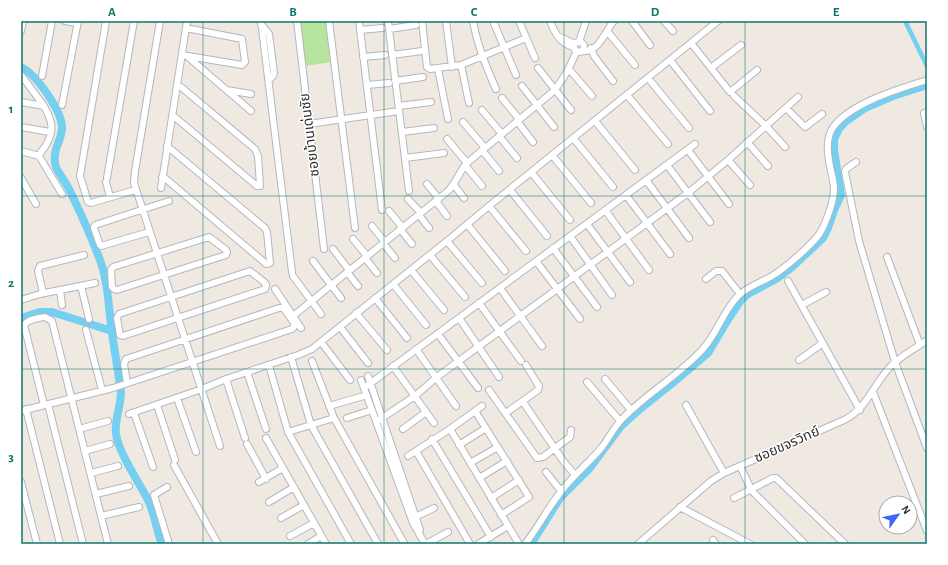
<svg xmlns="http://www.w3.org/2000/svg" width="948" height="565" font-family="'Alegreya Sans','Noto Sans Thai',sans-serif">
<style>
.green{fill:#b6e59e}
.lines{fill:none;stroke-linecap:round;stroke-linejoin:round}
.canal{stroke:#75cff0;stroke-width:4.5}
.river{stroke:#75cff0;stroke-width:8}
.minor-casing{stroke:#b4b7c1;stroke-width:8}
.minor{stroke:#fff;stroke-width:6}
.grid{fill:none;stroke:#0f766e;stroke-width:1;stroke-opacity:0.55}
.labels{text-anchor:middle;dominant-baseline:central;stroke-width:3;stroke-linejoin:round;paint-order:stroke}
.street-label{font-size:14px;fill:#2e2e2e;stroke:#fff}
.neatline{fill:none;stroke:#0f766e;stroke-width:1.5}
.grid-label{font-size:13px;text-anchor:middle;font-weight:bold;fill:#0f766e}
</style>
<rect width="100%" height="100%" fill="#efe9e1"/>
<path class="green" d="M299,21H327L332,62L305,66Z"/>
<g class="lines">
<path class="canal" d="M905,21L927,66"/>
<path class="river" d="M21,67C36,74 63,112 62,129C61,142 51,151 56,167C60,176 66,182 70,191C81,214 95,244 103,269C108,288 109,307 111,326C114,348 118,370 121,392C121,406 114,421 116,434C119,454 139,482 148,500C155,514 156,530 162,544
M21,318L40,312H52L112,331
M531,544L560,498L589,469L621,426L641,408L675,381L708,353L729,318L741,300L748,294L776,279L791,268L823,238L828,228L834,210L841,195L834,150V139L839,129L845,122L865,108L893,96L927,85"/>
<g class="minor-casing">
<path id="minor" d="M65,21L78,23
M106,21L80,176L88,202L91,203L135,190
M160,21L135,171L134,183L220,446
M261,21L292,272
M297,21L324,249
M329,21L355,228
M359,21L382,210
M388,21L409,191
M422,21L427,67L430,69L461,65L526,38
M446,21L452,67
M473,21C477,45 486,67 496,89
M493,21L516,75
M519,21L535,58
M550,21C555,33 560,44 574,47
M632,21L650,45
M664,21L673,31
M261,24L269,34L274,73L273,76L269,80
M389,29L416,25
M360,30L382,28
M21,31L23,21
M607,31L635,65
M558,36L575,44
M579,42L586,21
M574 47a5 5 0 1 1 10 0a5 5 0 1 1-10 0Z
M691,43L730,92L757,70
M591,48L594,56L613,81
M581,51C599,54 604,32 614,21
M182,55L242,65L245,62L242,39L186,28
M392,55L422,51
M188,57L251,111
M363,57L385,55
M670,60L710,111
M461,65L469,103
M538,68L571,110
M711,68L741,45
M438,69L448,119
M569,69L592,96
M21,75L44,106
M42,76L52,21
M648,78L689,128
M395,81L423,77
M367,85L389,83
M522,86L554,127
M227,90L251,94
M627,95L668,144
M734,96L766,126L785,147
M502,98L519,119
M21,102L44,106C52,121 55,129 46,145C44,149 40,152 39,156L62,194
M62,105L78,21
M399,106L431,102
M786,108L805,127L822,114
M482,110L502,134
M927,112L924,113L927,127
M172,116L176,118L257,186H260L258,156L255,149L181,87L177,85
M517,121L533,142
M595,121L635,170
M463,122L485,148
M309,124L399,111
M21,127L50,132
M402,132L434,128
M499,136L517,158
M447,139L467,163
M574,139L613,187
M747,142L768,166
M482,150L499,171
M688,150L729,204
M21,151L39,156
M552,155L591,203
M405,158L444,153
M728,160L750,185
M856,162L846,169L845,172L859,241L895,362L927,448
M465,165L482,186
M667,165L710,222
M531,172L570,220
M162,177L166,179L264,262L266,264L270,263L267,232L265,228L167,146
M21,178L36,204
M107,178L134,21
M646,180L689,238
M106,182L110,197
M427,184L439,199
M454,185L464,198
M161,188L187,21
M510,190L547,236
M626,195L670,254
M408,199L421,213
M436,201L447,216
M489,206L526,251
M605,210L649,270
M389,211L403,228
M419,215L429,228
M467,224L505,271
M587,224L630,282
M372,226L385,242
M400,229L412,244
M149,232L101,246L100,245L94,228L95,225L169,201
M570,236L612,295
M209,237L226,250L227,252L226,255L117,290L114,289L112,287L111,270L113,267Z
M353,239L367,256
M447,241L482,283
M383,243L395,258
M553,248L597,307
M333,249L349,270
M430,255L465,297
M887,257L920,345
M365,258L377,273
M313,261L341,298
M536,261L580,319
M411,270L444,310
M250,271L264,282L266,285L265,289L123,336L120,335L117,318L119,314Z
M347,272L358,286
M293,276L321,314
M706,279L716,271H722L740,294
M788,281L860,410
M393,284L426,325
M81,286L89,319
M500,288L542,346
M275,289L301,328
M60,290L62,305
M43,293L38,271L40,266L84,255
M375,298L407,338
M21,300L40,294L95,283
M479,303L521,361
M802,305L826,292
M356,313L387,350
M293,316L448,191C456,183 459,172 467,163L555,90L567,72L577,51
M459,318L499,377
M340,327L368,363
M86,330L102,390
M438,334L478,388
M321,342L350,380
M416,349L456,406
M291,357L311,425L378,544
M799,360L823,343
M312,361L334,418L404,543L403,544
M269,365L288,432L351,544
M393,366L434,423
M247,372L266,429
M368,376L420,530
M226,379L245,438
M605,379L631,410
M361,380L413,523L425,544
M587,382L620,421
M364,388L695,144
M489,390L537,458L543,457L570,437L571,430
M873,392L927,531
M177,398L196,452
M523,402L564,462L575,475
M48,404L83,544
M44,405L24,325C29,319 38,318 45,317L52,321L108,544
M157,405L175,460
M686,405L724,473
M329,406L367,395
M26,409L60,544
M21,411L113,388L292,329L294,327V323L285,310L284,308H279L126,359L124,364L127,383
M475,411L529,497L501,515
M134,413L153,467
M506,413L538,390L539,386L537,383L526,365
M129,414L202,389L226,379L298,355L312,349L447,241L489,206L718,21
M347,418L372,410
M377,421L382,418L415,396L437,377L688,193L728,160L798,97
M79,429L108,421
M403,429L426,412
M450,429L482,406
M288,432L334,418
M266,438L326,544
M432,439L491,537
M247,444L266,479
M459,445L486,428
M85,451L110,444
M416,451L470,544
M408,456L450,429L519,544
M470,463L498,447
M174,465L218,544
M740,466L752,491L805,544
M546,472L561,491
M91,473L118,466
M479,478L507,461
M21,482L37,544
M259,482L283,468
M167,487L154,495L169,544
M96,494L129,486
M491,498L519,480
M734,498L773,478H776L845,544
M269,502L294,487
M680,507L750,544
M101,516L139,507
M415,517L434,508
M281,518L304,505
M290,536L314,523
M713,540L716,544
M308,544L321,536
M426,544L448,532
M478,544L508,526
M525,544C538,528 547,509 560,493C572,476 589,463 602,447C609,438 614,427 623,418C647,393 678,376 702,350C717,334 723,311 738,296C748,286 760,283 772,276C785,268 812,245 820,233C826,223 834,201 834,189C834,180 830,170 829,160C827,149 827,135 834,126C853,102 899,89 927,80
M638,544L711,481L724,473L844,420C867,409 873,385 890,367C900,356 915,349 927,340"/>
</g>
<use href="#minor" class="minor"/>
</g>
<path class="grid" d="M203,21V544M384,21V544M564,21V544M745,21V544M21,196H927M21,369H927"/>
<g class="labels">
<g class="street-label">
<text transform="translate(310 135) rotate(-97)">ซอยบ้านเด่นชัย</text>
<text transform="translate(787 445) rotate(-24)">ซอยขจรวิทย์</text>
</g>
</g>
<rect width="948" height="565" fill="none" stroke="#ffffff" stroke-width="44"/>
<g transform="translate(898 515) rotate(57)"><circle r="19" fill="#ffffff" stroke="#ababab"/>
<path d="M0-3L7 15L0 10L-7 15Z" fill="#4264fb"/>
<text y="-6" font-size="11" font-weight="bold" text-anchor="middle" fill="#2e2e2e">N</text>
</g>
<rect x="22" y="22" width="904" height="521" class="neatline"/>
<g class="grid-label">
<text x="112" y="16">A</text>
<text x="293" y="16">B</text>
<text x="474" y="16">C</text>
<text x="655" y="16">D</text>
<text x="836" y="16">E</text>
<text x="11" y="113">1</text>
<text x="11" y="287">2</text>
<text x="11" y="461">3</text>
</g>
</svg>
